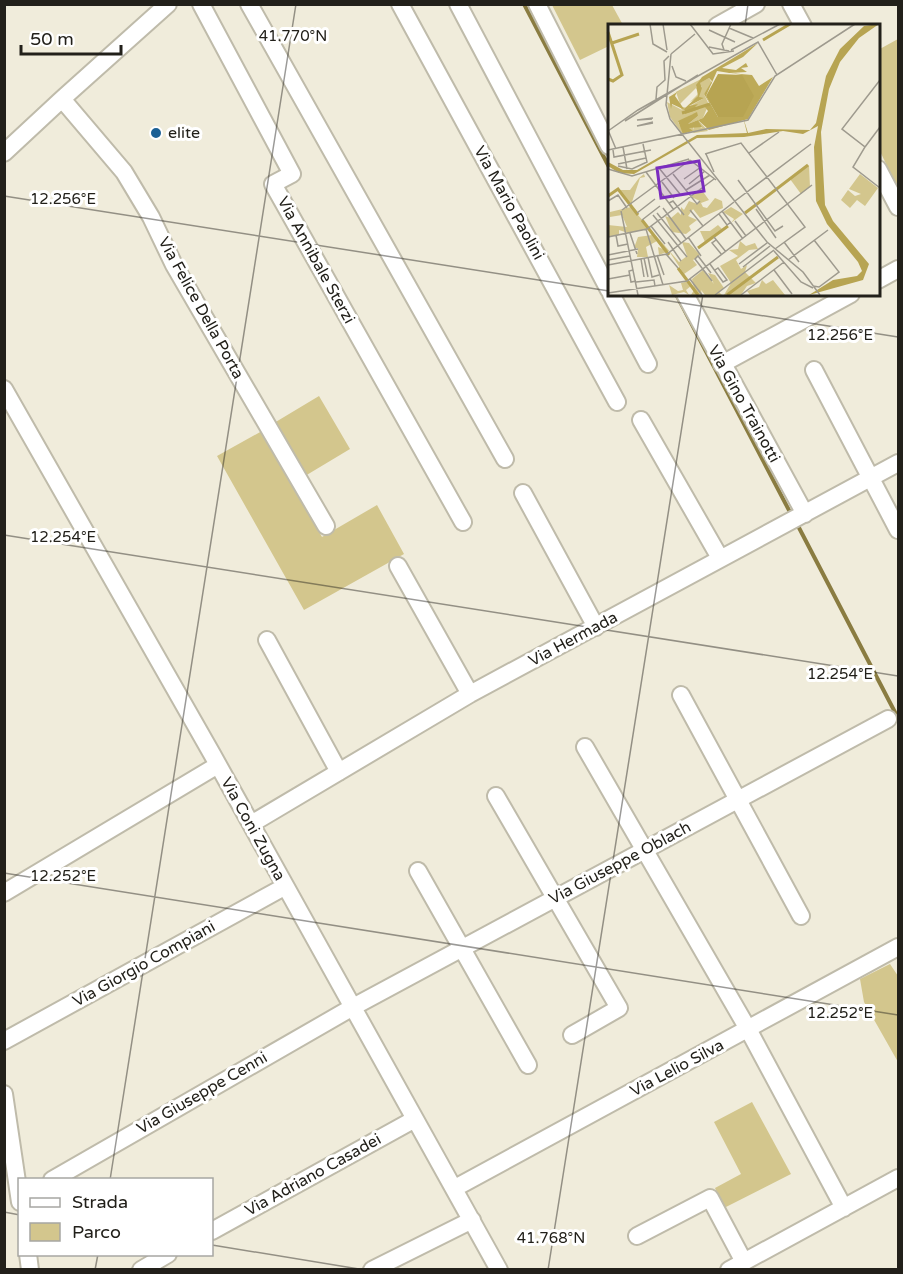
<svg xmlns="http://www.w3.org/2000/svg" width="903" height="1274" font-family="'Varela Round',sans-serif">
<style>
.green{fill:#d3c68d}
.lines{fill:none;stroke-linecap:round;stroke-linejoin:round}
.stream{stroke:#8a7c41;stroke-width:4}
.minor-casing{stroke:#bfbbaa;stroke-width:20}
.minor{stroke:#fff;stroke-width:16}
.ticks{fill:none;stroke:#22201a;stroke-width:1.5;stroke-opacity:0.45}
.poi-dot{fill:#1b6095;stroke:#fff;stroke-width:2}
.labels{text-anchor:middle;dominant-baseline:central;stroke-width:6;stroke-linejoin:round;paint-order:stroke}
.poi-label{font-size:16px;fill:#22201a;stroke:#fff;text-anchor:start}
.street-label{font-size:16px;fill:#22201a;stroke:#fff}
.inset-river{fill:none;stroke:#b7a452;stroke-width:3}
.inset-road{fill:none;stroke:#9e9a8e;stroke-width:1.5}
.view{fill:#7b2cbf;fill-opacity:0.15;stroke:#7b2cbf;stroke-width:3}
.inset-edge{fill:none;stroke:#22201a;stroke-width:3}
.ticks-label{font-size:15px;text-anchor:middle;fill:#22201a;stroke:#fff;stroke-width:6;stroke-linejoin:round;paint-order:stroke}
</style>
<rect width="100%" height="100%" fill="#f0ecdb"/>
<path class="green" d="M552,5H612L623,25L609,26V46L580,60Z
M898,39V189L878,147V50Z
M319,396L350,449L305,476L274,423Z
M262,431L322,537L377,505L404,554L304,610L217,456Z
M890,964L898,976V1062L864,1002L860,979Z
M752,1102L791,1174L724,1208L715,1188L741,1174L714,1122Z"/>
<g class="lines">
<path class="stream" d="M524,4L609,167
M676,294L792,516
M796,522L898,718"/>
<g class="minor-casing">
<path id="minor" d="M201,4L292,174L273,184L463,522
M249,4L505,459
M400,4L617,402
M458,4L609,290
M537,4L609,146
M791,4L803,26
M717,26L756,4
M62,99L124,172L151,217L174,265L326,526
M4,153L62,99L168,4
M878,169L898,207
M878,280L898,269
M611,294L648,364
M685,294L805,514
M722,364L851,294
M814,370L898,530
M4,389L212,754L499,1270
M641,420L720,558
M523,493L596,627
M398,566L470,694
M267,640L339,772
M681,695L801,916
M585,747L748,1029L844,1208
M496,796L619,1008L572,1035
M251,824L470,694L898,463
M418,871L528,1065
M4,893L218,765
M4,1041L284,887
M4,1094L20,1202
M52,1180L353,1007L888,719
M455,1188L898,947
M212,1231L415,1119
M637,1236L710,1198L744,1262
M28,1254L30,1270
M141,1270L168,1254
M372,1270L472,1220
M729,1270L898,1178"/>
</g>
<use href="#minor" class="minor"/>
</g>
<path class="ticks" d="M745,26L748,4M4,196L609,291M625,294L898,337M4,535L898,676M4,873L898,1015M110,1180L296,4M4,1212L20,1215M212,1245L365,1270M95,1270L98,1254M548,1270L703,294"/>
<circle class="poi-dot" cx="156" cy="133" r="6"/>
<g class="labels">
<g class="poi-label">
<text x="168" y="133">elite</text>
</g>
<g class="street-label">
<text transform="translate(509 203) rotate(61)">Via Mario Paolini</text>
<text transform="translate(316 260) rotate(61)">Via Annibale Sterzi</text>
<text transform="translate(201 308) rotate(61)">Via Felice Della Porta</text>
<text transform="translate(744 404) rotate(61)">Via Gino Trainotti</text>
<text transform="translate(573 639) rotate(-28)">Via Hermada</text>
<text transform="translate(253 829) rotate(61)">Via Coni Zugna</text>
<text transform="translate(620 863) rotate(-28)">Via Giuseppe Oblach</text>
<text transform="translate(144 964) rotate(-29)">Via Giorgio Compiani</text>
<text transform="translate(677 1068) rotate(-28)">Via Lelio Silva</text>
<text transform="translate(202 1093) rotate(-30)">Via Giuseppe Cenni</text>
<text transform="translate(313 1175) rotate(-29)">Via Adriano Casadei</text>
</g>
</g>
<g transform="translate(608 24)">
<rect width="272" height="272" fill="#f0ecdb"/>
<path d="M101,54L104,59L96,70L103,85L99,84L95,94L80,100L90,92L85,90L70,98L75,107L80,103H85L86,106V100L94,104L90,96L100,107L86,109L79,105L75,111L62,93L59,78L74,86L71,82L79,84L96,74L88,76L91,71L88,75L82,78L91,69L88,64L72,80L68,68L60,72L93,55L88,62L91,70L94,63L91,59ZM201,141L202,163L193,170L182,155ZM36,150L37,153L32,154L23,181L11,166H22L31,154ZM252,150L270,164L257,182L249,176L242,184L233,176L240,166L247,172L253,170L241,165ZM93,165L101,176L93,179L95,183L99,184L107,174L114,177L115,184L92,194L85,185L80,192L89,196L81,202L83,206L78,210L64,208L57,192L63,194L70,188L73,191V183L76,186L81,177L89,180L92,177L83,173ZM23,183L71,238L79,232L74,218L81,219L92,231L85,236L89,241L76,250L61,227L51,231L50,223L55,225L49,217L38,223L40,233H29L30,224H26L30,213L44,211L40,205L20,209L11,206V211L0,213V201L19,203L14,191L2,193V188ZM123,183L135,190L97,218L92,207H102L110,201L114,205L123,199L126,195L115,188ZM132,217L138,222L147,219L150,225L141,226L128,236L133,245L139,241L137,248L148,259L139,262L133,271H116L123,259L112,242L130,232L121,226L130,225ZM95,246L106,260L100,249L107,251L116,264L111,268L114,271H97L93,266L94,271H83L86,266L83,262L78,266L81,271L76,268L64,271L61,261L70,267L75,266L73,259L81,257L86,264L84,255ZM154,256L158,260L165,256L177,271H142L139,267L151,263Z" fill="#d3c68d"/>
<path d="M150,19L135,33L114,44L128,46L138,39L140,43L133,44L139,48L121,49L144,51L151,62L165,53L140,95L101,106L90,96L94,103L81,104L85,107L75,110L70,97L89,88L90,92L80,100L95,94L100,87L97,83L102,80L96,70L104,57L101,54L92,59L94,64L91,73L96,74L81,82L90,80L87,83L91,85L86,87L77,90V86L64,80L63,85L61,73ZM109,47L134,51L110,93L98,72ZM94,53L88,61L90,72L76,85L67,72L69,68Z" fill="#bdaa58" fill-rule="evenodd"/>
<path d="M271,0L251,14L232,38L221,65L213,108L217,181L225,197L261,240L255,256L201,271L225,256L249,252L254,247L250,238L219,200L208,177L206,123L210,102L195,110L175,107L136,113L89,114L26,150L11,149L0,142V138L15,146H29L89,111L139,109L135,93H110L98,72L110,50L134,51L146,72L135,93L140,109L158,105L202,106L208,99L218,52L232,25L256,2Z" fill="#b7a452"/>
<path class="inset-river" d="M0,8L14,51L5,57L0,55M155,16L182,0M4,19L31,10M74,89L102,80M0,172L10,165L30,191M137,189L200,141M34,196L61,231M90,224L120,202M70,244L90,271M119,271L170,233"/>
<path class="inset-road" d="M42,0L45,20L59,28M55,0L59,26M82,0L105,30L126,27M121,4L145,14M101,6L127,18M101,23L121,27M116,26L114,20L123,0M123,26L172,0M63,30L58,81L62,95L159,218L195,248L212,271M63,30L87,10M64,42L68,53L78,57M272,56L234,105L257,123L245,143L272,164M48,75L49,63L57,56L56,37L61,32M44,95L29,96L45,94M17,97L90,51M45,98L29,102L45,99M0,106L8,125M0,107L30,86L150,18L169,51M15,123L19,145M257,123L272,103M0,126L140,96L167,52L247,0M5,126L6,133L43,126M141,129L171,108M97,130L133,119L197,203L167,225M98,130L106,148M82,136L108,156M10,140L38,134M10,142L24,145L39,138L35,120M51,144L72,170M0,145L24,152L81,135M38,148L66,186M65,150L89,180L92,177M76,155L93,143M130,156L167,207L175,202M54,158L66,174M81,160L97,147M78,166L102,151M0,177L10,171L19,184M127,177L203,120M61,179L65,177L76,191M55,184L78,215M148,185L168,214M14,186L82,136M82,186L95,202M13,187L30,271M114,187L135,215M29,189L47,175M49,189L73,219M111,190L119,201L123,198M45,191L79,233M34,196L52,182M127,197L138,212M43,202L57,220M38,205L55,261M22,209L29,230M8,211L10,222L20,220M0,213L39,205L106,155M80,213L93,232M106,213L118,228M108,216L104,219L114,231M60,218L73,237M176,218L191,238M166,227L193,258L205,264M58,230L70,244M0,231L30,225M49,231L56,251M40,233L44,253L51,251M36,234L40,253M33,235L36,253M0,236L22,232M180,236L220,206M102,240L115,258L119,256L110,244L107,246M131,240L159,219M0,241L59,230L126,178M135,243L162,222M25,246L21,247L23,258L28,257M166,246L184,270M103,249L90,232L87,235L104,257M0,255L22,251M82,255L94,271M28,258L46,256L47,262M205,262L211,263L231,248L206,216M0,269L79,257L204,161M107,271L166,226M133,271L176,238"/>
<path class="view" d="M91,137L96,167L53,174L49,144Z"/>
<rect width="272" height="272" class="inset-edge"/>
</g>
<g class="ticks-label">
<text x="293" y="41">41.770°N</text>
<text x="63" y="204">12.256°E</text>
<text x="840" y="340">12.256°E</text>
<text x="63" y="542">12.254°E</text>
<text x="840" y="679">12.254°E</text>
<text x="63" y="881">12.252°E</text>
<text x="840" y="1018">12.252°E</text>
<text x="551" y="1243">41.768°N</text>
</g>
<rect width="903" height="1274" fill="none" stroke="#22201a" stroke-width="12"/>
<rect x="18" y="1178" width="195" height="78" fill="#ffffff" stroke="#a7a6a3" stroke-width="1.5"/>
<rect x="30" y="1198" width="30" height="9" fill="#ffffff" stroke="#a7a6a3" stroke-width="1.5"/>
<text x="72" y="1208" font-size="18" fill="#22201a">Strada</text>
<rect x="30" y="1223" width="30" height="18" fill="#d3c68d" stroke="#a7a6a3" stroke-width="1.5"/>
<text x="72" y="1238" font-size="18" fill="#22201a">Parco</text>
<path d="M21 45v9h100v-9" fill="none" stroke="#22201a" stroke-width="3"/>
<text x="30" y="45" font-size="18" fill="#22201a" stroke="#ffffff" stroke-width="4.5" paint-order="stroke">50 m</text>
</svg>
